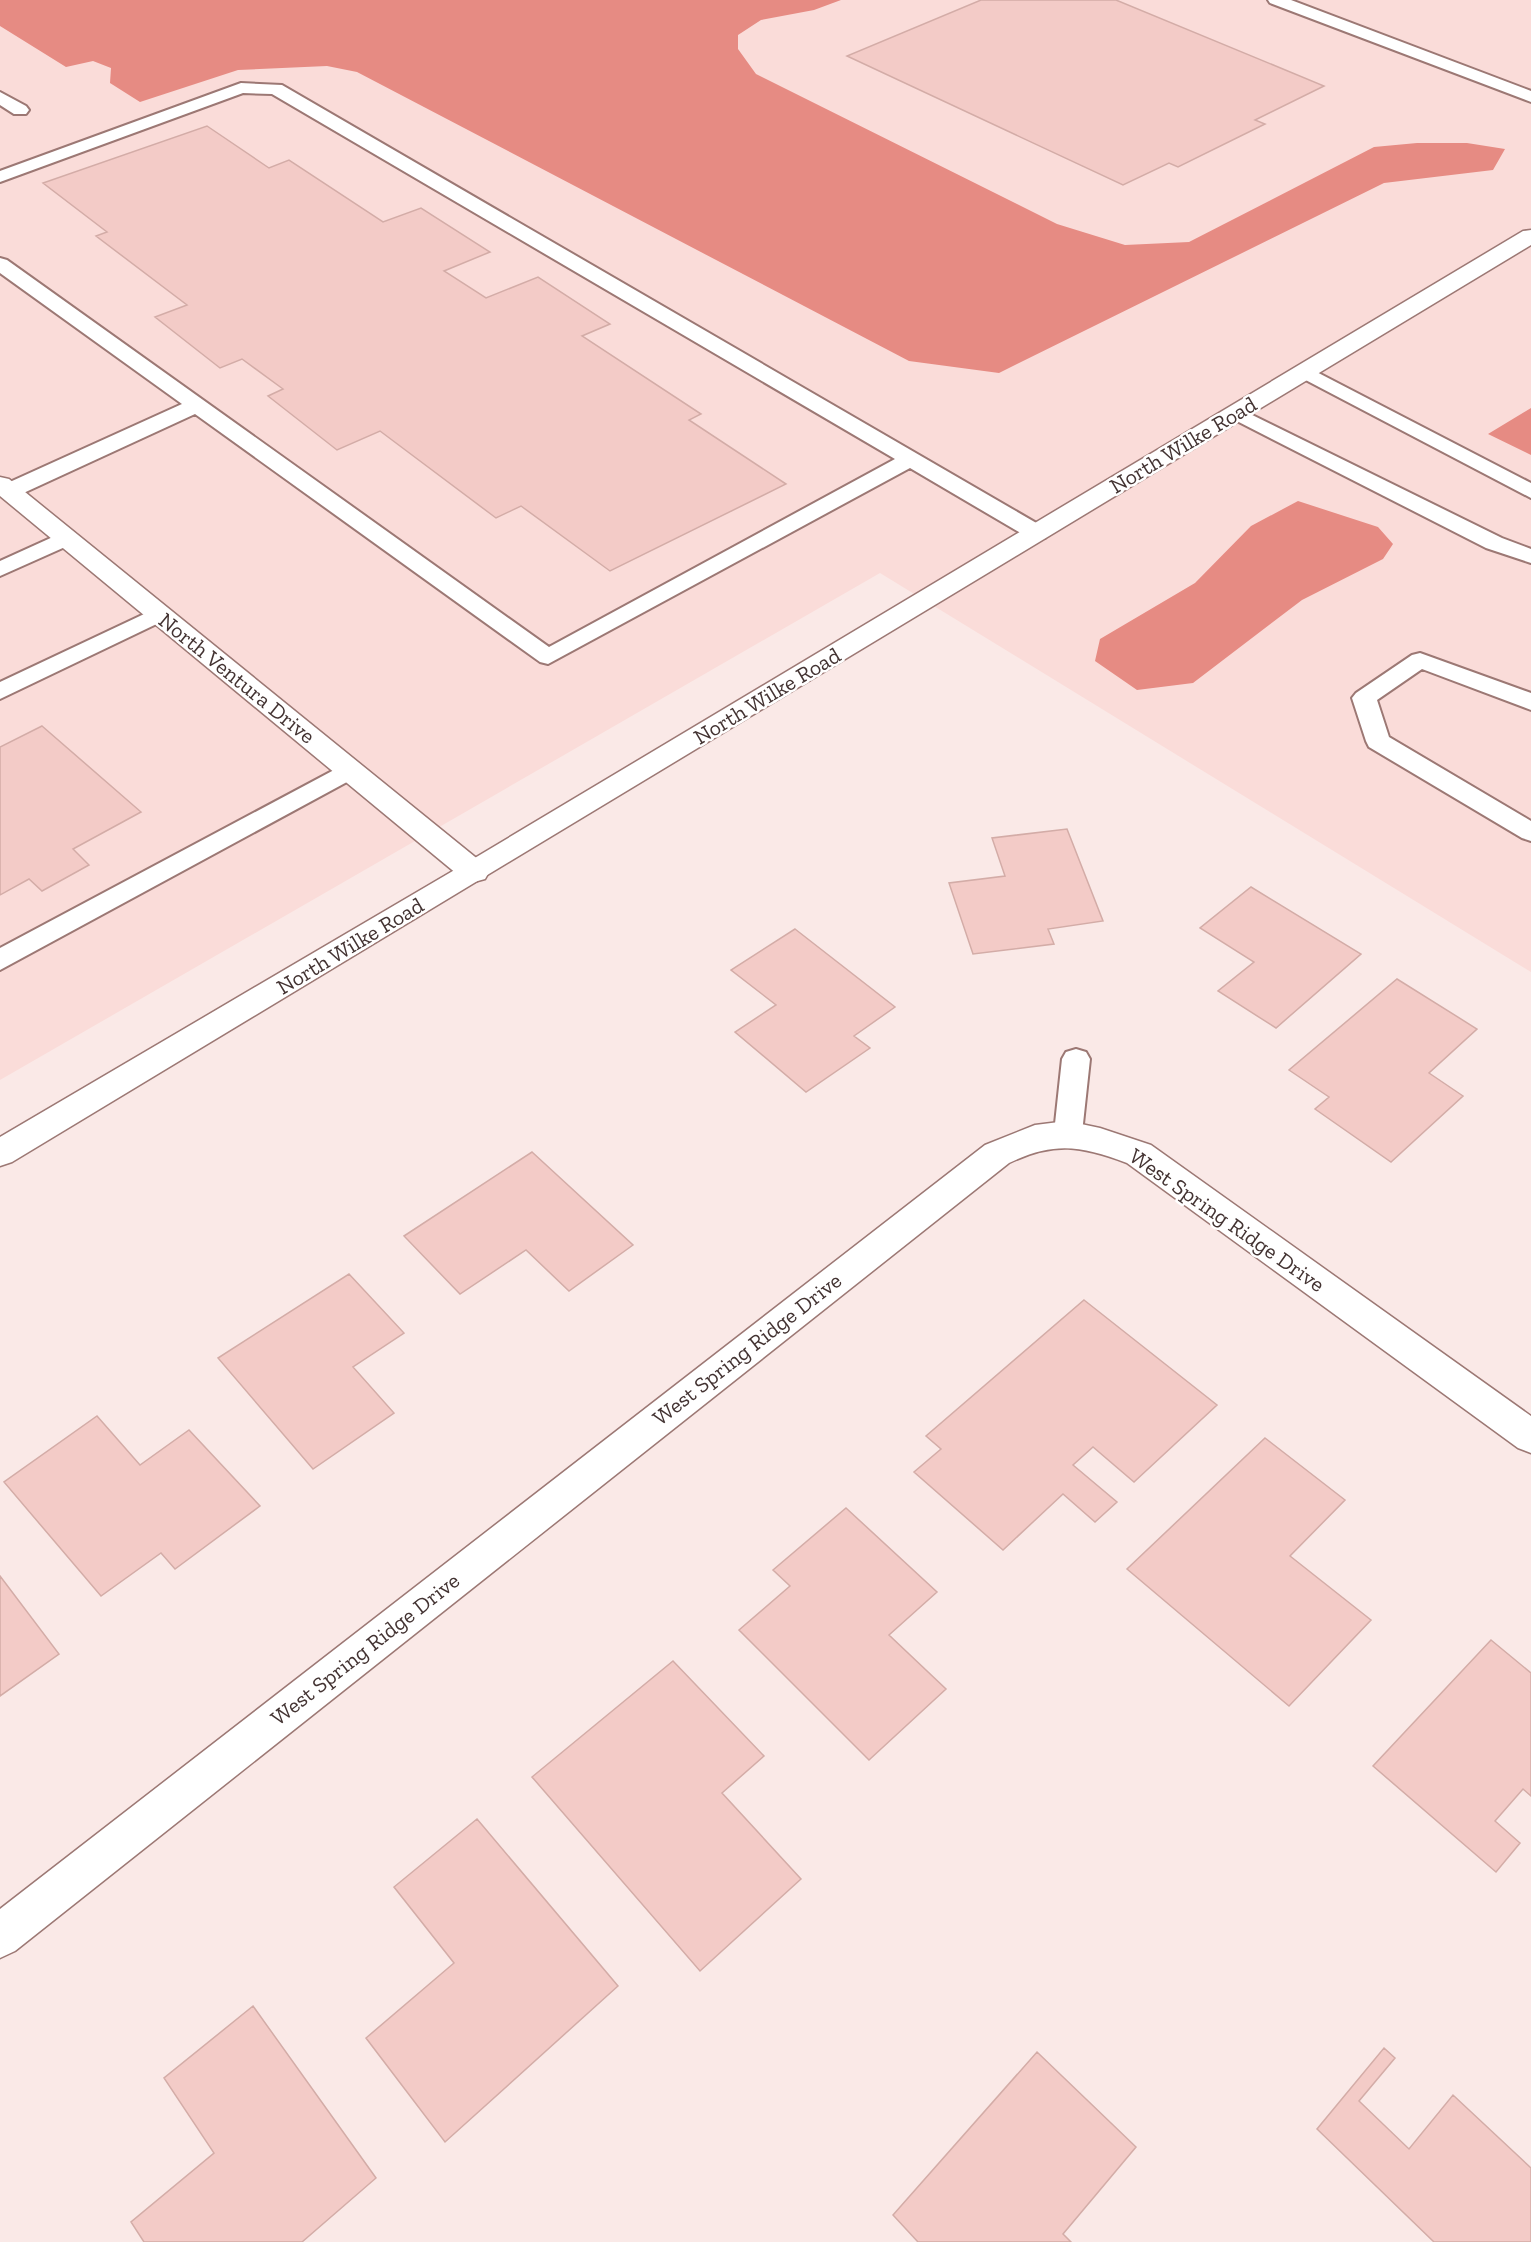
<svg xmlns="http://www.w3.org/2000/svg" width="1531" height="2242" font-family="'Zilla Slab',serif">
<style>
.built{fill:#fadcd9}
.water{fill:#e68b83}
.building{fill:#f3cbc7;stroke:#d3aca7;stroke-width:1.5}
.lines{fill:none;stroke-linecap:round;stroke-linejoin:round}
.service-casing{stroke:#9c7874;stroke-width:4}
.minor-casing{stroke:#9c7874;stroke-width:3}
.tertiary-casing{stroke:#9c7874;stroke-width:3}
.service{fill:#fff;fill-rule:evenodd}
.minor{fill:#fff;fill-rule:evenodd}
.tertiary{fill:#fff;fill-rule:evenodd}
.labels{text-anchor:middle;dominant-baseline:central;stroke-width:5;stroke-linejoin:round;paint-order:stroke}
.street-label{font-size:22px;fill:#433332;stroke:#fff}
</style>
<rect width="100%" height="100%" fill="#fae9e7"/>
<path class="built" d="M0,0H1531V972L880,573L0,1080Z"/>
<path class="water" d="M0,0H841L814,10L761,20L738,35V49L756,74L1057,224L1125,245L1189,242L1374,147L1417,143H1467L1505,149L1493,170L1384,183L999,373L909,361L357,72L327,66L238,70L140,102L110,83L111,68L93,61L66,67L0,26Z
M1531,408V455L1488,434Z
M1298,501L1378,527L1393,544L1383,559L1302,600L1193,683L1137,690L1095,661L1100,639L1195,583L1251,526Z"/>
<path class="building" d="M981,0H1116L1324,86L1255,120L1265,124L1178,167L1169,163L1123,185L847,56Z
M207,126L269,168L289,160L383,222L421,208L490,252L444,271L486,298L538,277L610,324L582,336L701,414L689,420L786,484L610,571L521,506L496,518L380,431L337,450L268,396L283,389L242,359L220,368L155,317L187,305L96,236L107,232L43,183Z
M42,726L141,812L73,849L89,865L42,891L29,879L0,895V747Z
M1067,829L1103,921L1048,929L1054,944L973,954L949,883L1005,876L992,838Z
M1251,887L1361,954L1276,1028L1218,991L1254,962L1200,928Z
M795,929L895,1007L854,1036L870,1048L806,1092L735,1032L776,1005L731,970Z
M1397,979L1477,1029L1429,1073L1463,1096L1391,1162L1315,1109L1329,1097L1289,1070Z
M532,1152L633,1245L569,1291L526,1250L460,1294L404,1236Z
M349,1274L404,1333L353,1367L394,1413L313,1469L218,1358Z
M1084,1300L1217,1405L1134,1482L1093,1447L1073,1465L1117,1502L1095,1522L1063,1494L1003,1550L914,1472L941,1449L926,1436Z
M97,1416L140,1465L189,1430L260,1506L175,1569L161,1553L101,1596L4,1482Z
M1265,1438L1345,1500L1290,1556L1371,1620L1289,1706L1127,1569Z
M846,1508L937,1592L889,1635L946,1689L869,1760L739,1630L790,1586L773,1570Z
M0,1576L59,1654L0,1696Z
M1491,1640L1531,1673V1796L1523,1789L1495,1821L1520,1843L1496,1872L1373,1766Z
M673,1661L764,1756L722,1793L801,1879L700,1971L532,1777Z
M477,1819L618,1986L445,2142L366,2038L454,1963L394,1887Z
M253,2006L376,2178L302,2242H144L131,2222L214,2153L164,2078Z
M1384,2048L1395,2058L1359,2101L1409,2149L1453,2095L1531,2168V2242H1434L1317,2129Z
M1037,2052L1136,2147L1063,2234L1071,2242H918L893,2215Z"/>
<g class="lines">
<g class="service-casing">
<path id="service" d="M1268,0H1291L1531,91V102L1270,3Z
M241,83L282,85L1045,528L1048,533L1045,538H1029L910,468L548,664L540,662L195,414L17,496H1V486L182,404L0,273V258L7,260L549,647L895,459L272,94L243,93L0,182V171Z
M0,92L26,106L29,110L26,114H14L0,105Z
M1305,366L1531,483V498L1298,376L1295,372L1298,368Z
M1236,407L1502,538L1531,549V563L1486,548L1229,417L1226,413L1229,409Z
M66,531L74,533L77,538L74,543L0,576V561Z
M159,607L167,609L170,614L167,619L0,699V682Z
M1420,653L1531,693V710L1422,669L1377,700L1389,737L1531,821V841L1522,838L1369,747L1366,741L1352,698L1356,693L1412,655Z
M349,762L358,764L361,770L358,776L0,970V948Z
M1076,1049L1086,1052L1090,1059L1082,1133L1078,1141L1068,1144L1058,1141L1054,1133L1062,1059L1066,1052Z"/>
</g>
<g class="minor-casing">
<path id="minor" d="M0,477L9,479L485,865L489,872L485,879L474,882L463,879L0,496Z
M1067,1121L1100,1128L1151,1145L1531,1416V1453L1518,1448L1127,1163C1081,1146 1055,1141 1009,1163L15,1951L0,1958V1909L985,1145L1035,1125Z"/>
</g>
<g class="tertiary-casing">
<path id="tertiary" d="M1531,230V245L12,1162L0,1166V1137L463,865L1523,231Z"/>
</g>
<use href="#service" class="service"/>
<use href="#minor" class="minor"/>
<use href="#tertiary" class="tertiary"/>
</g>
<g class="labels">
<g class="street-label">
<text transform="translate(1183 445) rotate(-31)">North Wilke Road</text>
<text transform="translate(237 678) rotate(39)">North Ventura Drive</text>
<text transform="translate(767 696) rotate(-31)">North Wilke Road</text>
<text transform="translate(350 946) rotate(-31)">North Wilke Road</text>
<text transform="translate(1227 1220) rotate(35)">West Spring Ridge Drive</text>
<text transform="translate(747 1349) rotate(-38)">West Spring Ridge Drive</text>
<text transform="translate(365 1649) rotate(-38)">West Spring Ridge Drive</text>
</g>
</g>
</svg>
